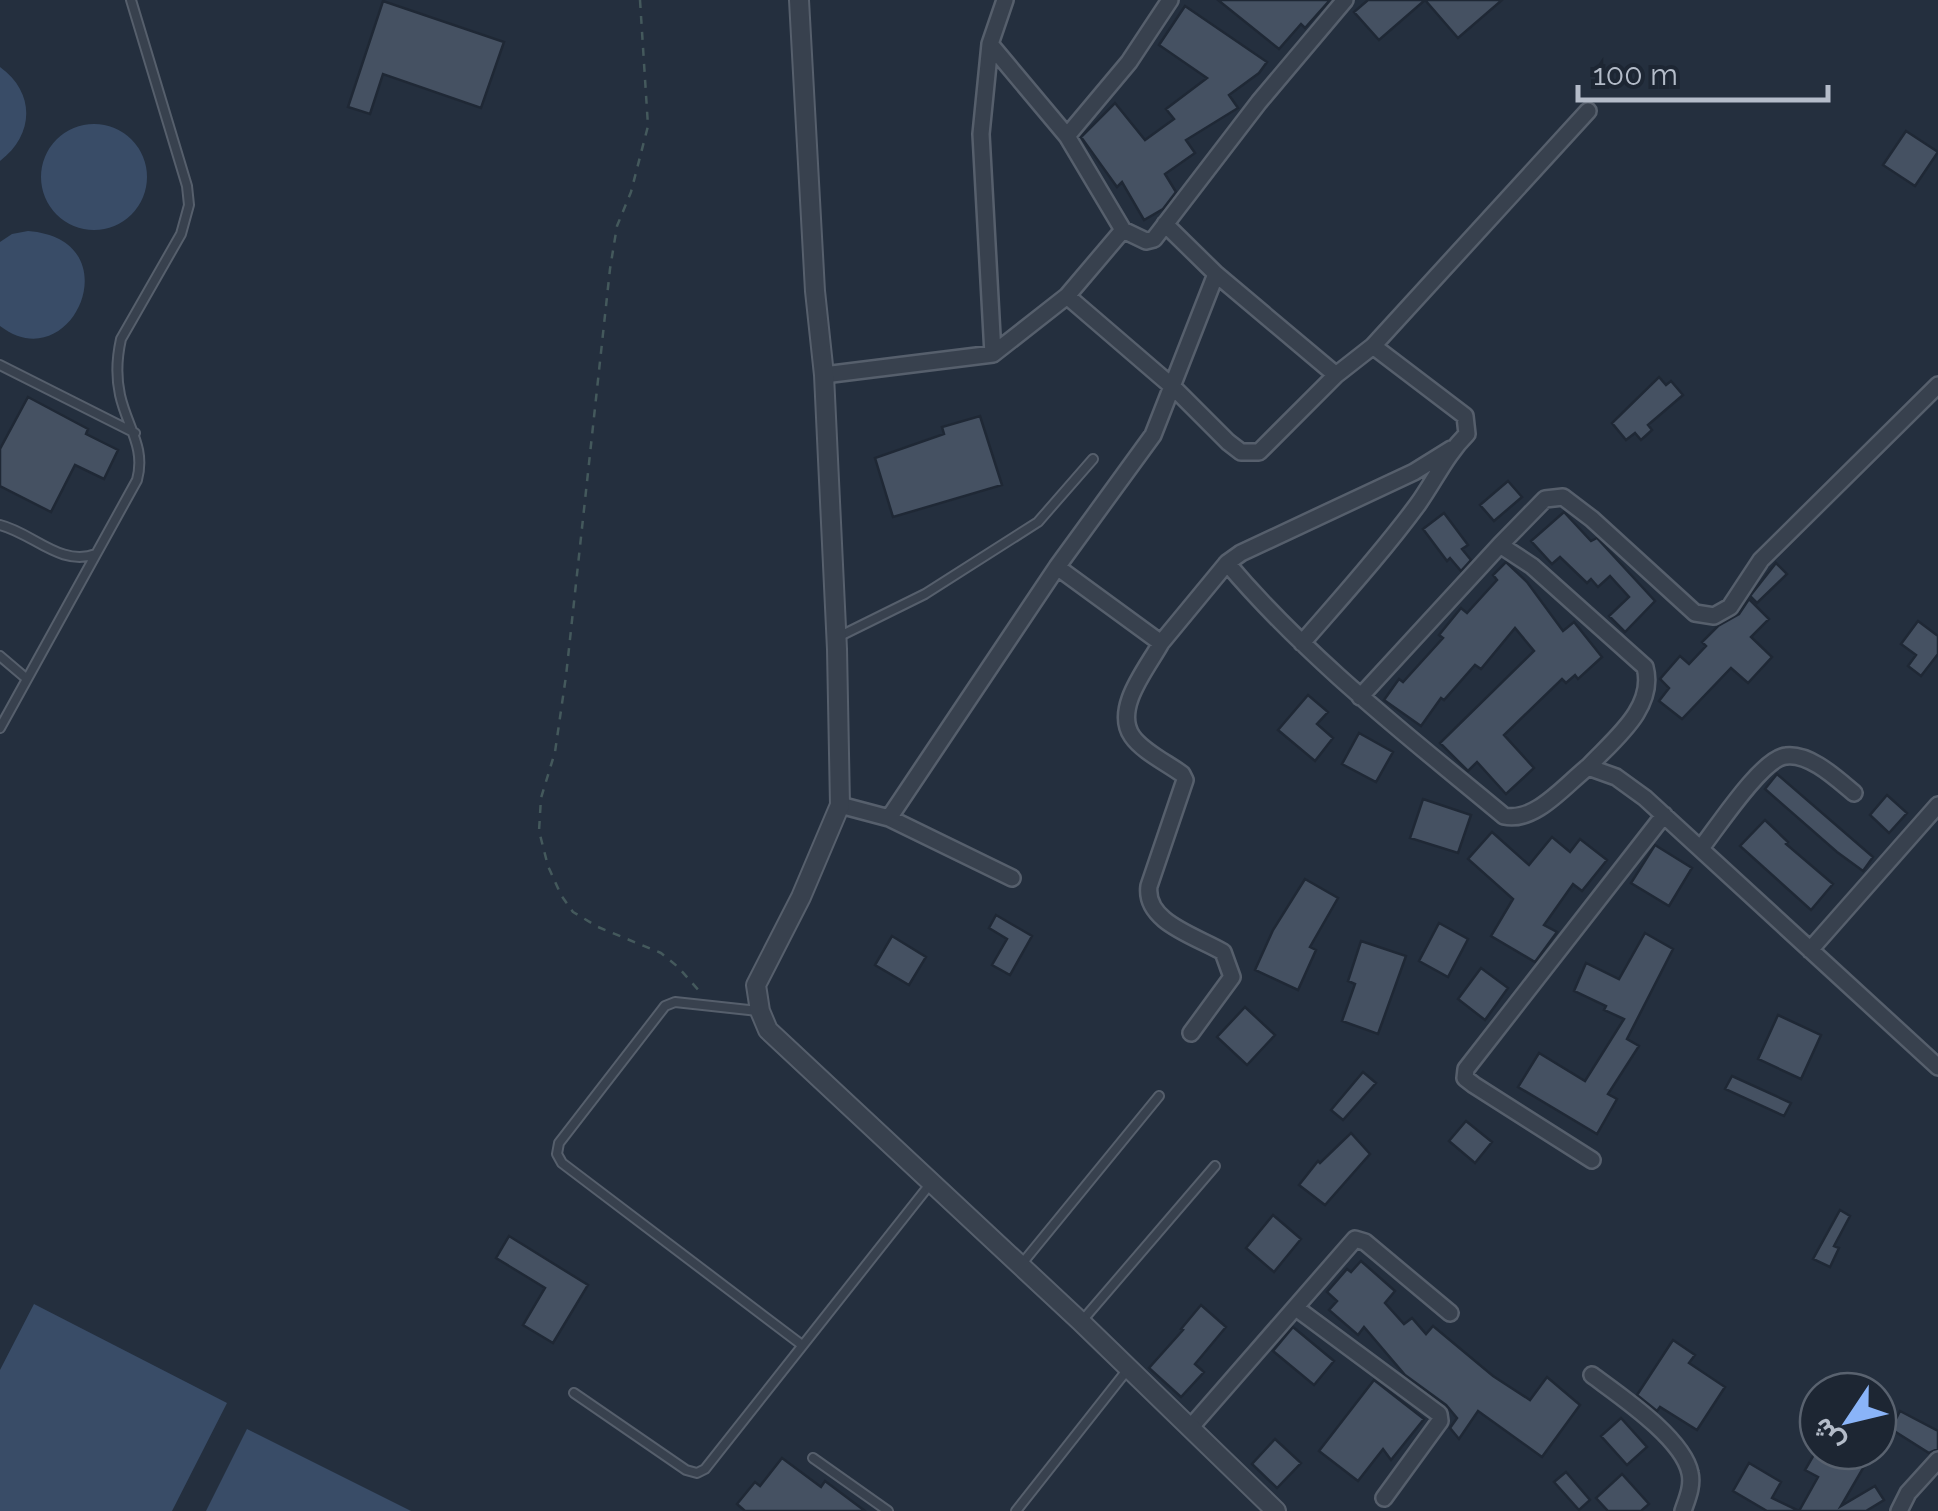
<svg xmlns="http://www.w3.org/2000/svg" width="1938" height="1511" font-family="Raleway,Vazirmatn,sans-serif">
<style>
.water{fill:#394c67}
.building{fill:#455162;stroke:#1f2835;stroke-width:2.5}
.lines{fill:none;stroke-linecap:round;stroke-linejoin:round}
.service-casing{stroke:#565f6c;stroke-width:12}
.minor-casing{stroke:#565f6c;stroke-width:20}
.tertiary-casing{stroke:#565f6c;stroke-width:22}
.path{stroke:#44595c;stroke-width:2.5;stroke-dasharray:8 8;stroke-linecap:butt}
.service{stroke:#38414e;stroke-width:8}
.minor{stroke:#38414e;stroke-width:15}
.tertiary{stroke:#38414e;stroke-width:18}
</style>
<rect width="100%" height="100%" fill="#242f3e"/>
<path class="water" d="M0,67C36,93 34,135 0,161Z
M41 177a53 53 0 1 1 106 0a53 53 0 1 1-106 0Z
M28,231C134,239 72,381 0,326V242L12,234Z
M34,1304L227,1403L172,1511H0V1370Z
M247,1429L411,1511H206Z"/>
<path class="building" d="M1218,0H1330L1305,28L1301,24L1279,49Z
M1368,0H1502L1458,38L1425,0L1379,40L1354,12Z
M383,1L504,42L481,108L383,74L370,114L348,107Z
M1185,6L1267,62L1259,73L1229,95L1238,108L1186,140L1195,153L1165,174L1176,192L1163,209L1144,220L1122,182L1117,187L1081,137L1115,103L1145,140L1174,119L1166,109L1207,78L1159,45Z
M1906,131L1938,152L1915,186L1883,165Z
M1659,377L1666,385L1671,381L1683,395L1648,425L1652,430L1641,440L1635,433L1626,440L1612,423Z
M28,397L88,429L86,434L118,450L104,479L75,465L51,512L0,486V449Z
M980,416L1002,485L893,517L875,458L944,434L942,427Z
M1508,481L1522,497L1494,521L1480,505Z
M1564,512L1591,541L1597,538L1655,601L1625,632L1609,616L1629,597L1610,576L1598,587L1591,579L1587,583L1560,557L1552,564L1531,541Z
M1444,513L1468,545L1462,549L1471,560L1461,571L1450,558L1447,561L1423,529Z
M1506,562L1527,582L1563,631L1574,622L1602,657L1578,679L1575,675L1566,683L1562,679L1504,735L1534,768L1506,794L1477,762L1468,771L1440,743L1534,651L1515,628L1481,669L1475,665L1444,700L1441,698L1421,726L1384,700L1399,679L1403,682L1443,638L1439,635L1461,608L1467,613L1497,580L1493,575Z
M1776,563L1787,574L1757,603L1750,596Z
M1749,599L1769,619L1751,637L1772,657L1748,683L1731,668L1682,719L1659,701L1669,688L1660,679L1680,656L1689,664L1706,646L1702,642L1718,626L1739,614Z
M1918,621L1938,636V654L1921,676L1908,666L1916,655L1901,644Z
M1308,695L1328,712L1317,724L1333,738L1315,761L1278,730Z
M1359,733L1393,752L1376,782L1342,764Z
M1777,774L1873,857L1863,871L1837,852L1765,789Z
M1887,795L1907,813L1889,833L1870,815Z
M1423,799L1471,815L1458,853L1410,838Z
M1765,820L1788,842L1786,844L1833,884L1811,910L1740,846Z
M1492,832L1529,865L1552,837L1570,852L1580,839L1607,860L1582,891L1573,884L1544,925L1557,932L1535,962L1491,936L1513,899L1468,859Z
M1655,845L1692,868L1669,906L1631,883Z
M1305,879L1338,898L1310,947L1316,950L1298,990L1255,970L1273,930Z
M996,915L1032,936L1010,975L992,965L1007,939L989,928Z
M1439,923L1468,939L1448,977L1419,961Z
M1645,933L1673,949L1627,1039L1639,1046L1608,1094L1617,1099L1597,1134L1518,1087L1539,1053L1585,1081L1624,1019L1604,1010L1606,1006L1574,991L1586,963L1619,979Z
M892,936L926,957L909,985L875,965Z
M1361,941L1406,956L1378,1034L1342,1021L1355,984L1348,981Z
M1481,968L1508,988L1485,1020L1458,999Z
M1245,1007L1275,1035L1247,1065L1217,1037Z
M1778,1015L1821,1035L1801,1079L1758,1059Z
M1363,1072L1376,1083L1343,1120L1331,1110Z
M1732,1076L1791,1103L1784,1116L1725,1089Z
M1466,1121L1492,1142L1475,1163L1449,1141Z
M1351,1133L1370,1154L1325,1205L1299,1185L1318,1161L1320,1163Z
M1840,1210L1850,1216L1834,1246L1839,1248L1830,1267L1813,1259Z
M1273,1215L1301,1239L1274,1272L1246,1248Z
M509,1236L588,1285L553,1343L523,1325L545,1288L496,1258Z
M1361,1261L1395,1291L1385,1303L1404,1324L1412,1318L1426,1334L1433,1326L1493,1376L1530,1400L1547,1377L1580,1405L1542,1457L1478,1411L1459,1439L1450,1428L1457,1418L1446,1405L1405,1375L1364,1327L1358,1335L1329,1310L1337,1301L1327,1292L1347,1269L1351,1272Z
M1201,1305L1226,1327L1195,1364L1204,1372L1181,1397L1149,1368L1183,1330L1181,1329Z
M1293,1327L1334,1361L1314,1385L1273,1351Z
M1673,1340L1695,1355L1689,1363L1725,1387L1697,1430L1660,1407L1657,1411L1637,1395Z
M1374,1380L1424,1419L1391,1460L1383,1449L1358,1481L1319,1451Z
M1900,1411L1938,1431V1449L1929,1453L1891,1429Z
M1621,1418L1647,1447L1627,1465L1601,1436Z
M1275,1439L1301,1463L1277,1488L1252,1464Z
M1816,1451H1857L1869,1458L1841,1506L1875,1486L1884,1500L1866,1511H1767L1733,1491L1749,1463L1781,1482L1772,1498L1799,1511L1818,1477L1805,1470Z
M782,1458L821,1487L825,1481L865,1511H745L737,1504L755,1482L760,1486Z
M1566,1472L1590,1500L1579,1510L1554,1482Z
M1622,1474L1649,1504L1641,1511H1608L1596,1498Z"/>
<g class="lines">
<g class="service-casing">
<path id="service" d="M0,365L135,433
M0,525C33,533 60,567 96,554
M836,638L925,594L1038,522L1093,459
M0,656L27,679
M0,728L137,480C146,447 127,427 120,395C116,377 117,357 121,339L181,234L189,205L187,186L131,0
M758,1011L675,1002L665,1006L559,1143L557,1154L562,1163L802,1345
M1020,1266L1159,1096
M1081,1322L1215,1166
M574,1393L686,1470L697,1473L705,1469L931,1183
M813,1458L888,1511
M1016,1511L1128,1369"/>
</g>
<g class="minor-casing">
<path id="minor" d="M1005,0L990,44L1067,136L1123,230
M990,44L981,134L993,354
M1067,136L1129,62L1170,0
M1165,224L1216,274
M1067,296L1174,388L1228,442L1241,452H1259L1336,375L1373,346L1588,111
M824,375L993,354L1067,296L1123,230L1146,241L1154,239L1259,102L1345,0
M1451,449L1414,472L1241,553L1227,563C1308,659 1408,736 1504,816C1535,823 1565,785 1588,767L1616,777L1645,798L1938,1067
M1500,545L1545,499L1563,497L1592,519L1695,613L1714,616L1730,607L1761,560L1938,385
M1057,567L1161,643L1227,563
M1161,643C1148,667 1113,708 1132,736C1142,751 1167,763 1182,774L1185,780L1149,886C1144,922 1196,936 1223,952L1232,977L1191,1033
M1302,643C1341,598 1382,553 1418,504C1435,480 1446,455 1467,434L1465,416L1373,346
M1360,697L1500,545L1532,566L1645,667C1656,708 1613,740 1588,767
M840,805L889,818L1057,567L1153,435L1216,274L1336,375
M889,818L1012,878
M1701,848C1717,828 1762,758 1786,756C1810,753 1837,779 1854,793
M1810,950L1938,805
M1592,1160L1474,1085L1465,1078L1466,1069L1664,815
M1296,1308L1439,1414L1440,1421L1384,1498
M1592,1375C1620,1396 1683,1438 1690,1473C1693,1486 1687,1499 1683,1511
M1190,1428L1355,1239L1365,1242L1450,1313
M1899,1511L1908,1493L1938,1460"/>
</g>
<g class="tertiary-casing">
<path id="tertiary" d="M799,0L815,291L824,375L837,649L840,805L801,897L756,985L760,1011L768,1030L1081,1322L1276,1511"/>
</g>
<path class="path" d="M640,0L648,126L631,192L617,226L610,269L566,676L555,752L541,798L539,831L548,866L561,895L573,912L598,927L661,953L678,967L701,993"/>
<use href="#service" class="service"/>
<use href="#minor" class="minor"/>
<use href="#tertiary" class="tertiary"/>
</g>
<g transform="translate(1848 1421) rotate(235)"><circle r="48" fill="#1d2633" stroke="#59626f" stroke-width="2.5"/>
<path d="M0-8L18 38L0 25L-18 38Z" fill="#8ab4f8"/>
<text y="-15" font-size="28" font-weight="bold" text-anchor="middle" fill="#b4bcc9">ش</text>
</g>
<path d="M1578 85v15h250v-15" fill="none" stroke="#b4bcc9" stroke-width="5"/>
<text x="1593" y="85" font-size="30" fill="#b4bcc9" stroke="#1d2633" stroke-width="8" paint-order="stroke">100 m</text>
</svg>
